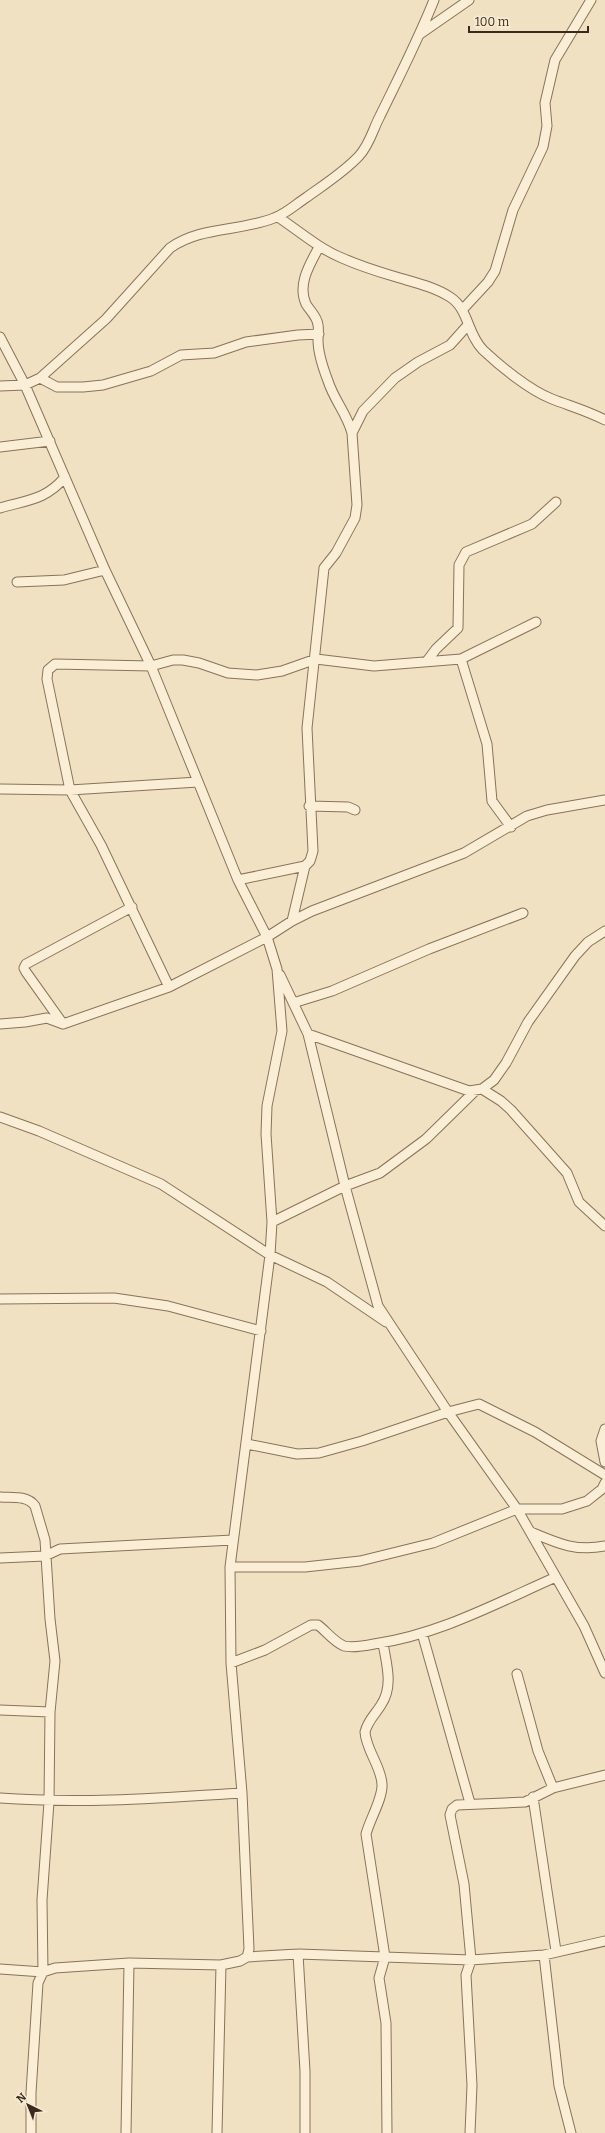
<svg xmlns="http://www.w3.org/2000/svg" width="605" height="2133" font-family="Bitter,serif">
<style>
.lines{fill:none;stroke-linecap:round;stroke-linejoin:round}
.minor-casing{stroke:#8a7259;stroke-width:11}
.minor{stroke:#faeed6;stroke-width:9}
</style>
<rect width="100%" height="100%" fill="#f0e1c2"/>
<g class="lines">
<g class="minor-casing">
<path id="minor" d="M420,34L469,0
M278,217C299,231 318,248 342,258C358,265 376,271 393,276C412,282 433,286 450,297C469,309 467,334 483,350C500,366 529,390 552,399C570,406 588,411 605,420
M319,247C310,264 297,284 306,304C310,311 317,316 318,325C319,330 318,335 318,340C318,353 323,368 328,381C334,400 347,414 352,433
M463,309L488,282L495,271L513,210L543,147L547,126L545,103L555,60L591,0
M0,337L25,385L105,570L151,666L238,880L267,937L277,969L282,1031L267,1106L266,1134L272,1222L270,1255L230,1567L231,1663L242,1793L249,1949L247,1957L240,1961L221,1965L129,1963L55,1968L43,1972L38,1983L31,2093V2133
M40,378L57,387H83L103,385L151,371L181,355L214,353L246,342L298,335L319,334
M0,386L25,385L40,378L106,319L170,248C201,226 239,232 274,218C286,214 296,204 307,197C325,184 344,172 359,156C370,144 373,129 380,116C399,77 418,40 434,0
M0,447L50,441
M0,508C27,500 46,500 65,477
M17,582L64,580L105,570
M461,659L487,744L492,801L511,827
M427,661L436,649L458,628L459,565L466,552L532,524L556,502
M0,789L70,790L198,782
M309,806L348,807L355,810
M238,880L305,866
M292,921L305,866L310,861L313,851L307,728L324,568L336,553L355,518L357,505L352,433L363,411L395,378L418,362L450,345L467,326
M280,975L308,1034L345,1186L378,1306L448,1412L517,1509L584,1626L605,1673
M169,987L101,845L70,790L47,679L48,670L55,664L151,666L173,660H183L199,663L228,673L257,675L282,671L316,659L374,666L461,659L536,622
M293,1003L332,991L429,949L523,913
M0,1024L25,1022L47,1018L63,1024L169,987L267,937L292,921L312,911L464,853L527,816L547,810L605,800
M63,1024L26,972L24,968L26,964L132,907
M308,1034L469,1091L482,1089L494,1080L506,1063L528,1022L575,956L588,942L605,931
M482,1089L501,1101L511,1110L567,1173L579,1202L605,1226
M0,1117L39,1131L161,1184L270,1255L327,1282L386,1322
M272,1222L345,1186L380,1173L426,1139L476,1090
M0,1299L114,1298L168,1306L261,1331
M605,1429L601,1441L605,1462
M247,1444L297,1454L319,1453L362,1441L448,1412L479,1404L535,1432L605,1475
M0,1497C12,1498 27,1495 35,1506L45,1540L50,1619L55,1661L50,1712L49,1802L42,1900L43,1972L0,1969
M531,1532C557,1543 576,1552 605,1546
M0,1558L45,1556L60,1549L233,1540
M230,1567H305L360,1561L433,1543L517,1509H562L587,1501L602,1489L605,1483
M422,1633L470,1803
M383,1643C386,1663 394,1686 381,1705C375,1715 368,1720 365,1732C366,1750 381,1766 382,1784C383,1798 370,1819 366,1834L385,1957L379,1978L386,2023L387,2133
M231,1663L265,1650L311,1625H318C326,1631 334,1642 344,1646C353,1648 364,1646 374,1644C438,1635 497,1603 556,1577
M517,1674L538,1751L553,1788
M0,1710L50,1712
M533,1797L556,1951
M0,1798C81,1804 161,1798 242,1793
M298,1954L305,2071V2133
M544,1955L559,2086L571,2133
M247,1957L298,1954L471,1960L544,1955L605,1941
M126,2133L129,1963
M217,2133L221,1965
M470,2133L472,2085L466,1975L471,1960L464,1884L450,1815L452,1809L457,1805L525,1802L553,1788L605,1775"/>
</g>
<use href="#minor" class="minor"/>
</g>
<g transform="translate(28 2105) rotate(317)" stroke="#f7ebd2" stroke-width="3" paint-order="stroke">
<path d="M0-3L7 15L0 10L-7 15Z" fill="#3a2a1d"/>
<text y="-6" font-size="11" font-weight="bold" text-anchor="middle" fill="#3a2a1d">N</text>
</g>
<path d="M469 26v6h119v-6" fill="none" stroke="#3a2a1d" stroke-width="2"/>
<text x="475" y="26" font-size="12" fill="#3a2a1d" stroke="#f7ebd2" stroke-width="3" paint-order="stroke">100 m</text>
</svg>
